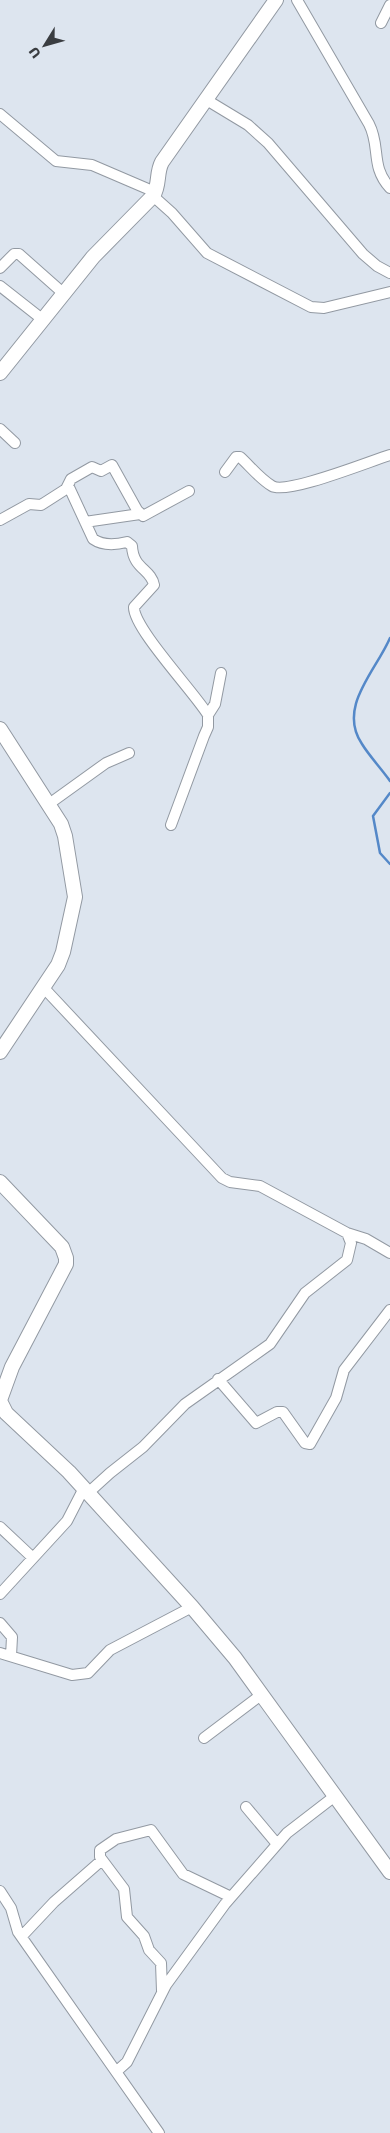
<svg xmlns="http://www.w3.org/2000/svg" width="390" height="2133" font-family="'Work Sans',sans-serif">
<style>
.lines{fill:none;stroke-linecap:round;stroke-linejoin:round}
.stream{stroke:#5488c8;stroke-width:2.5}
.street-casing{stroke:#9299a2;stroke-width:12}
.secondary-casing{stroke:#9299a2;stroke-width:16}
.street{stroke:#fff;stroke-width:10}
.secondary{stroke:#fff;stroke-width:14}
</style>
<rect width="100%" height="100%" fill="#dde5ef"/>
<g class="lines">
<path class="stream" d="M390,638C376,671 337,707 362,744C370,757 381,768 390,781
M390,793L373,816L380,853L390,864"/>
<g class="street-casing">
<path id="street" d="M297,0L369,124C381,147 370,166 390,188
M381,23L390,5
M205,99L248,125L268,143L363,254L377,266L390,273
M0,114L56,161L92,165L155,192
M153,196L172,213L207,253L311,307L324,308L390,292
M0,268L14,254H19L63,293
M0,286L42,319
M0,429L15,443
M225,472L236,457H240C250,466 260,479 272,486C287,495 370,461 390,455
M68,485L93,539C103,546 115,545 127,542L132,546C133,569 151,569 154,585L134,607C133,628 195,693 208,715V727L204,736L171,825
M0,520L29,504L41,505L66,489L71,479L92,467L101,471L112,465L137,510L143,516L189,491
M85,522L140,514
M208,715L215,704L221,673
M49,804L106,763L129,753
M43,987L222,1178L230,1182L260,1186L347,1233L366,1239L390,1253
M218,1379L256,1423L277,1412H283L305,1443L310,1444L336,1398L344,1370L390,1310
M88,1493L110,1473L143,1447L185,1404L270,1344L305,1293L347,1260L351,1243L347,1233
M0,1527L33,1558
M0,1594L67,1521L84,1488
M0,1623L12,1637L11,1656
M0,1653L72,1675L88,1673L110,1650L192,1607
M204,1738L261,1695
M246,1807L277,1844
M0,1891L11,1908L18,1932L159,2133
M22,1936L54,1902L102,1860
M162,1991L161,1963L149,1950L144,1936L127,1917L124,1889L100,1857V1850L116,1839L151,1830L183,1874L231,1897
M117,2071L127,2062L166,1985L225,1904L287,1833L335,1796"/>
</g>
<g class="secondary-casing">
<path id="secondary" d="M0,373L93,257L153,196C160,185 156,173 162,162L276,0
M0,729L61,824L65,836L75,897L63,952L58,965L0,1052
M0,1182L62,1247L66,1258V1264L12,1367L0,1400
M0,1401L6,1413L69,1472L192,1607L235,1658L390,1872"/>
</g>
<use href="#street" class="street"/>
<use href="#secondary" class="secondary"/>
</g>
<g transform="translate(45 45) rotate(233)" stroke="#dde5ef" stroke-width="4" paint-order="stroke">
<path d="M0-4L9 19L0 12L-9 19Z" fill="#3a3d41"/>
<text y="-8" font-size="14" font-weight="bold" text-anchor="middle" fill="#3a3d41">U</text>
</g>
</svg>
